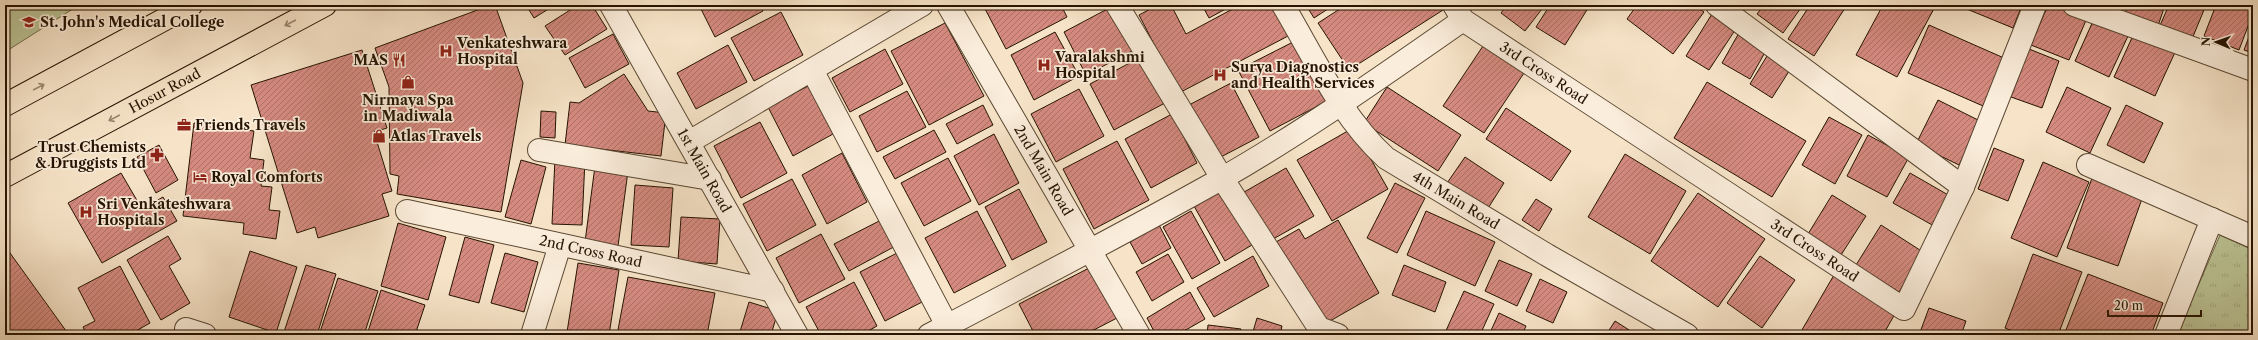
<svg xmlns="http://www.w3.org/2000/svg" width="2258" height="340" font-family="'Libre Caslon Text',serif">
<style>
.grass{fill:url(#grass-tufts);stroke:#706c4b}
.pitch{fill:#bcc496;stroke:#706c4b}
.building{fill:url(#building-hatch);stroke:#251300}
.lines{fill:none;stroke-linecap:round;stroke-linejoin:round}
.street-casing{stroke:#5a4732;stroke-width:24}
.primary-casing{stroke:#251300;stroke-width:24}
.street{stroke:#faeddb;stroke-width:22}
.primary{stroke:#f7e4c8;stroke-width:22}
.oneway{stroke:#98866e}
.labels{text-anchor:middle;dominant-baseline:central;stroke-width:3.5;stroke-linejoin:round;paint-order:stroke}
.poi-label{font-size:14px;font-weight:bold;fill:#251300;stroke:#faeddb;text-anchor:start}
.street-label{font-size:14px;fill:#251300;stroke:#faeddb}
</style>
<defs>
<pattern id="grass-tufts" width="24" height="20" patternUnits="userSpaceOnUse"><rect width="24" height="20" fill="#bcc496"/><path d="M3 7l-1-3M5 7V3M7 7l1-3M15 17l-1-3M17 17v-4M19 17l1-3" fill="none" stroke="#a1a880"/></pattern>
<pattern id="building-hatch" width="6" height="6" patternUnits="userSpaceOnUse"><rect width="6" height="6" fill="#d58a80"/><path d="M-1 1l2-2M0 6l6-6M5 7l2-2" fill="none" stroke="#ad7066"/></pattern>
</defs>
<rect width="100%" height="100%" fill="#f7e4c8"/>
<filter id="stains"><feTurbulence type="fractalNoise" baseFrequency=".005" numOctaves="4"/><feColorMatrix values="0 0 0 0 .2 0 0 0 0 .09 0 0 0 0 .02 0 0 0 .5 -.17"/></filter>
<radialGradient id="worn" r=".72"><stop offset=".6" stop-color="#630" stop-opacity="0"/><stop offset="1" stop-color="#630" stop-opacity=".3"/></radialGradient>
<path class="grass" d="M2220,235L2253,250V335H2177Z"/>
<path class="pitch" d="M5,5H79L5,52Z"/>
<path class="building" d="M491,5H495L523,83L501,212L397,194L399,176L390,174L389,87L375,48Z
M526,5H555L534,18Z
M578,5H592L607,29L565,55L545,26Z
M699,5H760L763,11L715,37Z
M983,5H1061L1067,17L1006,49Z
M1158,5H1171L1186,34L1240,5H1274L1290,35L1179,93L1139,15Z
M1202,5H1233L1209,18Z
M1306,5H1334L1314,18Z
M1346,5H1440L1443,10L1349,70L1318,23Z
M1507,5H1545L1525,31L1501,13Z
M1550,5H1590L1565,45L1536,27Z
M1637,5H1694L1704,12L1673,54L1627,19Z
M1764,5H1803L1783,33L1757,14Z
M1810,5H1847L1814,56L1788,39Z
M1883,5H1936L1897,77L1856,55Z
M1957,5H2022L2013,28Z
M2048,5H2055L2087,18L2069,60L2031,45Z
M2128,5H2165L2157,29L2124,17Z
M2169,5H2206L2190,44L2158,30Z
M2216,5H2253V13L2239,50L2204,36Z
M1113,6L1136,49L1086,75L1064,32Z
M1715,9L1739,24L1709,70L1686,56Z
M781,12L803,55L754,81L731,38Z
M2094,19L2128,36L2109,77L2075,61Z
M945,23L984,96L929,125L891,51Z
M1929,25L2004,58L1983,106L1908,73Z
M2253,26V53L2244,50Z
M2136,29L2177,48L2155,96L2114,77Z
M1740,31L1768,47L1750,79L1722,63Z
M1055,32L1079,76L1034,100L1011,55Z
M613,34L629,64L585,88L569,58Z
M1297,40L1329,100L1270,131L1238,70Z
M728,45L747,82L696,109L677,73Z
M1483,46L1524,73L1484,133L1443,106Z
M885,49L903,84L850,112L832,78Z
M2029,49L2059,61L2042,108L2011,97Z
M362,50L387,128L374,132L392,191L382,194L389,216L318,238L315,227L297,233L251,85Z
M1770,51L1793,65L1772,98L1750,84Z
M1141,57L1165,103L1114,130L1090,84Z
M624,74L648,111L666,113L661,156L565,145L570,102L579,103Z
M1707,82L1806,141L1772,197L1674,138Z
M1231,83L1259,137L1217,159L1189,105Z
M808,86L833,134L793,156L768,107Z
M1387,87L1461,135L1438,171L1364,123Z
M2067,87L2111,108L2090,153L2046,132Z
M1079,89L1104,136L1056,162L1031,114Z
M907,91L926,127L877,152L859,116Z
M1938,100L1980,121L1959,165L1916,144Z
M983,105L993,125L957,144L946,124Z
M2126,105L2163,123L2144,163L2107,145Z
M1506,108L1571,151L1551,181L1486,139Z
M541,111L556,112L555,138L540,137Z
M1172,114L1197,163L1151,188L1125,139Z
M1829,117L1862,135L1835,184L1802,165Z
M760,122L787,173L741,198L714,146Z
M194,123L254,131L250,158L264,160L261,186L272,187L269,210L280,211L276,239L243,234L244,223L183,216Z
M1353,128L1388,189L1332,221L1297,160Z
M934,130L946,152L895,179L883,157Z
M994,134L1019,183L979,205L954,156Z
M1868,135L1909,157L1887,197L1847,176Z
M1117,141L1149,200L1094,229L1063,169Z
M159,145L178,180L156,193L137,157Z
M1994,148L2024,160L2008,201L1978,189Z
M842,153L867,202L827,224L802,175Z
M1625,154L1686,191L1650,254L1588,217Z
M1465,157L1504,183L1485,213L1445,186Z
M555,158L585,159L582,225L552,224Z
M948,158L971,201L924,226L901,183Z
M521,160L546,167L531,224L505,217Z
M2043,162L2089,182L2057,257L2011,238Z
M595,166L628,171L618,246L585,242Z
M1286,168L1314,216L1266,243L1239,195Z
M121,173L142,209L163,197L177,221L102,263L68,203Z
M1910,173L1950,196L1934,226L1893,203Z
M2092,178L2143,196L2118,266L2067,248Z
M792,179L816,225L767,251L743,204Z
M1395,183L1425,198L1397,253L1367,238Z
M635,185L673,188L669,247L631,245Z
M1019,189L1047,242L1012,260L985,207Z
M1221,190L1252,245L1225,261L1194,206Z
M1698,193L1765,239L1718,307L1651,261Z
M1832,195L1866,216L1841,255L1808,234Z
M1536,199L1552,209L1539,231L1522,220Z
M977,211L1006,266L954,293L925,238Z
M1191,211L1220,263L1192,279L1163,227Z
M1426,211L1495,242L1475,286L1407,255Z
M889,216L903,242L849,271L834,244Z
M681,217L720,219L717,264L678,261Z
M1338,220L1379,293L1323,325L1276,242L1299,229L1305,239Z
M398,223L446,237L428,300L381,286Z
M1159,225L1171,248L1142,264L1130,242Z
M1881,225L1923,252L1899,292L1856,265Z
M821,234L845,279L799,303L776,258Z
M168,236L181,259L169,266L190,303L161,320L127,260Z
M465,237L494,245L479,303L449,295Z
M5,246L69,335H5Z
M250,251L297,267L276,333L229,317Z
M901,251L926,300L885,321L860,272Z
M505,253L538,262L524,312L491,303Z
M1168,254L1184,282L1152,301L1136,272Z
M2033,254L2082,272L2058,335H2022L2005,328Z
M1253,256L1269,286L1214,317L1197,288Z
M1760,256L1795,280L1762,328L1727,303Z
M1499,260L1532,274L1517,306L1485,291Z
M578,263L619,270L609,335H587L567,332Z
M306,265L336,274L317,335H283Z
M1404,265L1446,282L1435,312L1392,295Z
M120,266L150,323L129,335H87L83,327L95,321L78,288Z
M1091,267L1117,318L1084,335H1035L1019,304Z
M2088,274L2163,303L2151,335H2064Z
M1834,275L1896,312L1883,335H1799Z
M628,277L715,293L707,335H617Z
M338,278L378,291L364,335H319Z
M1540,279L1567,292L1553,323L1526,311Z
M854,282L877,326L861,335H821L806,307Z
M381,290L425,305L415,335H367Z
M1464,291L1494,304L1480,335H1444Z
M1190,292L1205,319L1177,335H1156L1147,318Z
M749,302L778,311L771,335H739Z
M1929,308L1966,321L1961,335H1919Z
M1499,313L1526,326L1522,335H1489Z
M1257,318L1282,326L1280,335H1252Z
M1615,321L1637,335H1606Z
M1208,325L1241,329L1240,335H1207Z"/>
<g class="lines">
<g class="street-casing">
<g id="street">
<path id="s1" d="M611,5L797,335"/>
<path id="s2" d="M948,5L1139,335"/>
<path d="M1117,5L1222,178L1319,328L1317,335"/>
<path id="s3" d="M1283,5C1314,57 1341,117 1386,158L1547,255L1687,335"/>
<path id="s4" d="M1454,5L1463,20L1904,309L1963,187L2035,5"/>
<path d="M1717,5L1963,187"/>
<path d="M2074,5L2253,70"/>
<path d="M812,70L952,335"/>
<path d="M689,142L922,5"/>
<path d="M539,150L710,179"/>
<path d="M2088,165L2253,237"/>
<path id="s5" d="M407,211L773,291"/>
<path d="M1319,328L1338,335"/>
<path d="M186,329L205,335"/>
<path d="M532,335L560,245"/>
<path d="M929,335C1027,284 1125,233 1221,179C1305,131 1384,75 1463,20"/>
<path d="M2166,335L2212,219"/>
</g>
</g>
<g class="primary-casing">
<g id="primary">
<path d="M5,105L191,5"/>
<path id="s6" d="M5,176L325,5"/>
</g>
</g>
<use href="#street" class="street"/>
<use href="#primary" class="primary"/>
</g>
<defs><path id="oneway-shaft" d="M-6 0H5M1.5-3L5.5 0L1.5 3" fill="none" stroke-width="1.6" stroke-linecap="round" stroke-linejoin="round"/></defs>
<g class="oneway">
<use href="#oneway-shaft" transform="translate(290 23) rotate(152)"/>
<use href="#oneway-shaft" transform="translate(39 87) rotate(-28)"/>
<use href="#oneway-shaft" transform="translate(114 118) rotate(152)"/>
</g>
<defs>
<g id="university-bare" transform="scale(1.08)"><path d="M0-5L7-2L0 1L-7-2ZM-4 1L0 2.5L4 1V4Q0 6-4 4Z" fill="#8f2418" stroke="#faeddb" stroke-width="2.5" paint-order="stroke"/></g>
<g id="hospital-bare" transform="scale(1.08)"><path d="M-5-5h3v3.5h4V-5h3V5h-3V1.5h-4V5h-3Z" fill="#8f2418" stroke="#faeddb" stroke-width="2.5" paint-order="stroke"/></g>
<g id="restaurant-bare" transform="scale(1.08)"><path d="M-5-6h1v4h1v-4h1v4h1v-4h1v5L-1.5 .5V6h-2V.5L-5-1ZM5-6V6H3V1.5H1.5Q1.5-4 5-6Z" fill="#8f2418" stroke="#faeddb" stroke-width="2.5" paint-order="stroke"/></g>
<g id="shop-bare" transform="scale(1.08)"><path d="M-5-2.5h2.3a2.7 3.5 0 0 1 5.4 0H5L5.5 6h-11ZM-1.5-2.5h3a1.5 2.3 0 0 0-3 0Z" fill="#8f2418" stroke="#faeddb" stroke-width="2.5" paint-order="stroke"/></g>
<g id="office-bare" transform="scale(1.08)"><path d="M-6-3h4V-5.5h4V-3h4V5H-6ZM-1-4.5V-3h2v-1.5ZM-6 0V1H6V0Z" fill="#8f2418" stroke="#faeddb" stroke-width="2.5" paint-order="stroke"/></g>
<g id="pharmacy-bare" transform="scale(1.08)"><path d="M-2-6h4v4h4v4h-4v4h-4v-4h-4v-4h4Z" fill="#8f2418" stroke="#faeddb" stroke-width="2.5" paint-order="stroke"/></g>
<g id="hotel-bare" transform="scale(1.08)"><path d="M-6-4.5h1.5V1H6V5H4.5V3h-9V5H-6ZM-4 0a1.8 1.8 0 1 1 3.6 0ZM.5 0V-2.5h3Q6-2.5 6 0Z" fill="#8f2418" stroke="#faeddb" stroke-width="2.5" paint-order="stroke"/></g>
</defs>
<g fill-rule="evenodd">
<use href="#university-bare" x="29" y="22"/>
<use href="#hospital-bare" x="446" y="51"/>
<use href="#restaurant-bare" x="399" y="60"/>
<use href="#hospital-bare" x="1044" y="65"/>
<use href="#hospital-bare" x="1220" y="75"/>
<use href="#shop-bare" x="408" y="82"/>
<use href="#office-bare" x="184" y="125"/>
<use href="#shop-bare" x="379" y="136"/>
<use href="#pharmacy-bare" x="157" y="155"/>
<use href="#hotel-bare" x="200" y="177"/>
<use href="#hospital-bare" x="86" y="212"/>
</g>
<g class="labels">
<g class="poi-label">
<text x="40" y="22">St. John's Medical College</text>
<text x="457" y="43">Venkateshwara<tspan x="457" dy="16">Hospital</tspan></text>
<text x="1055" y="57">Varalakshmi<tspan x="1055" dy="16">Hospital</tspan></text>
<text x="388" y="60" text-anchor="end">MAS</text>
<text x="1231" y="67">Surya Diagnostics<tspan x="1231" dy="16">and Health Services</tspan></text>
<text x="408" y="100" text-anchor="middle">Nirmaya Spa<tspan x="408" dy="16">in Madiwala</tspan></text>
<text x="195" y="125">Friends Travels</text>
<text x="390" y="136">Atlas Travels</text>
<text x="146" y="147" text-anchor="end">Trust Chemists<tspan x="146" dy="16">&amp; Druggists Ltd</tspan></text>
<text x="211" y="177">Royal Comforts</text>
<text x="97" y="204">Sri Venkateshwara<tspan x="97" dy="16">Hospitals</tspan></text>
</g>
<g class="street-label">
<text stroke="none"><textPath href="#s4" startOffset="114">3rd Cross Road</textPath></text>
<text stroke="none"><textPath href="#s6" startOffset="181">Hosur Road</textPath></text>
<text stroke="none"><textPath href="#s1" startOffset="190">1st Main Road</textPath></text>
<text stroke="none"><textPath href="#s2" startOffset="191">2nd Main Road</textPath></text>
<text stroke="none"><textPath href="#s3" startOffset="267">4th Main Road</textPath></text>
<text stroke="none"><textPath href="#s4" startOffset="438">3rd Cross Road</textPath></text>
<text stroke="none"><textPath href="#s5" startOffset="188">2nd Cross Road</textPath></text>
</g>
</g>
<rect width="2258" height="340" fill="none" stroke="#f7e4c8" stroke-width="20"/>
<rect x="6" y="6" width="2246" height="328" fill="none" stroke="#251300" stroke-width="2"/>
<rect x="10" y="10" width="2238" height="320" fill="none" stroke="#251300"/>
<g transform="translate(2216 42) rotate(272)" stroke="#faeddb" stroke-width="3" paint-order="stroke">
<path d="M0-3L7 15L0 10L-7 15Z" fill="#251300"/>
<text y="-6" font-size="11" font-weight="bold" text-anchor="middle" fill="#251300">N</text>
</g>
<path d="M2108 310v6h93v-6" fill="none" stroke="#251300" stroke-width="2"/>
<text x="2114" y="310" font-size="12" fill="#251300" stroke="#faeddb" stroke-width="3" paint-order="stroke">20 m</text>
<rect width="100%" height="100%" filter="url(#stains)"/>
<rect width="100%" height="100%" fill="url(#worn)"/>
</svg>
